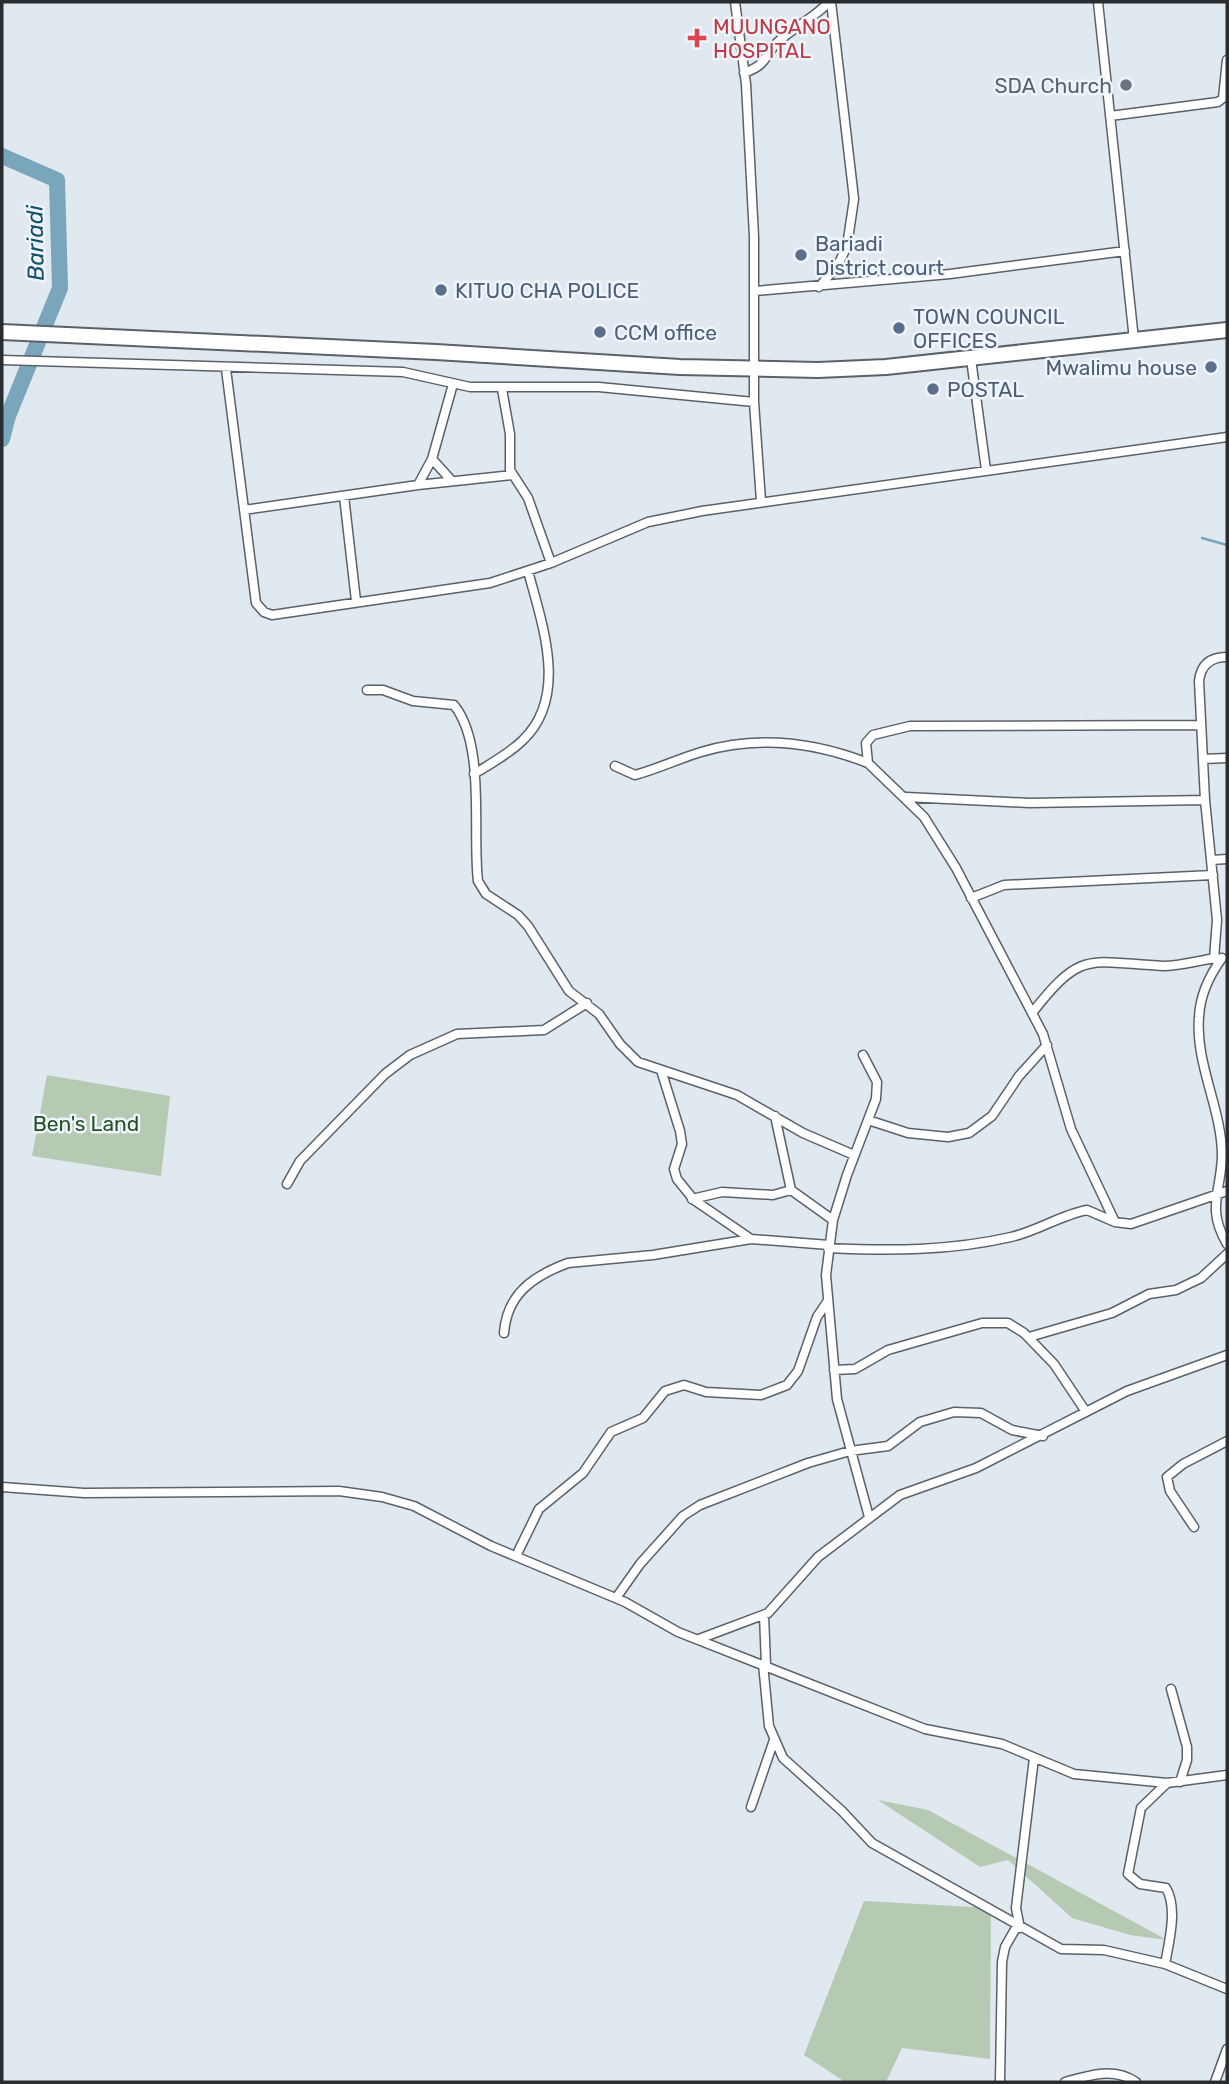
<svg xmlns="http://www.w3.org/2000/svg" width="1229" height="2084" font-family="Rubik,sans-serif">
<style>
.green{fill:#b5c9b3}
.lines{fill:none;stroke-linecap:round;stroke-linejoin:round}
.stream{stroke:#79a6ba;stroke-width:2.5}
.river{stroke:#79a6ba;stroke-width:16}
.minor-casing{stroke:#5b6169;stroke-width:11}
.trunk-casing{stroke:#5b6169;stroke-width:18}
.minor{stroke:#fff;stroke-width:8}
.trunk{stroke:#fff;stroke-width:14}
.health-dot{fill:#e0444e;stroke:#eef5fe;stroke-width:2.5}
.worship-dot{fill:#6b7280;stroke:#eef5fe;stroke-width:2.5}
.service-dot{fill:#5c6f8a;stroke:#eef5fe;stroke-width:2.5}
.labels{text-anchor:middle;dominant-baseline:central;stroke-width:5;stroke-linejoin:round;paint-order:stroke}
.health-label{font-size:21px;fill:#be3a42;stroke:#eef5fe;text-anchor:start}
.worship-label{font-size:21px;fill:#5b616d;stroke:#eef5fe;text-anchor:end}
.service-label{font-size:21px;fill:#4e5e75;stroke:#eef5fe;text-anchor:start}
.park-label{font-size:21px;fill:#254f23;stroke:#eef5fe}
.water-label{font-size:23px;font-style:italic;fill:#165067;stroke:#eef5fe}
</style>
<rect width="100%" height="100%" fill="#e0e8f0"/>
<path class="green" d="M47,1075L170,1096L161,1176L32,1156Z
M878,1800L928,1810L1167,1940L1130,1935L1072,1918L1008,1860L980,1867Z
M864,1901L991,1908L990,2059L902,2048L886,2082H845L804,2055Z"/>
<g class="lines">
<path class="stream" d="M1202,538L1227,545"/>
<path class="river" d="M2,156L57,180L60,288L8,416L2,439"/>
<g class="minor-casing">
<path id="minor" d="M735,2L746,84L754,237V402L761,501
M1098,2L1134,340
M744,73C771,63 762,55 780,40C796,26 814,18 829,2
M1110,116L1218,102L1223,98L1227,60
M819,287L838,265L847,246L854,199L831,2
M755,291L950,274L1125,251
M971,359L986,470
M2,360L403,372L470,387H599L754,402
M226,369L256,603L264,612L272,615L490,583L551,563L648,522L702,511L1227,437
M502,389L510,434V470L528,498L551,563
M432,459L452,481
M418,485L432,459L453,384
M344,496L356,601
M244,510L418,485L512,475
M367,690H383L413,701L454,705C486,745 472,831 478,881L486,894L518,915L528,926L569,991L599,1014L620,1044L638,1062L737,1095L803,1133L854,1155
M1203,759L1227,758
M615,766L635,775C657,769 678,759 701,752C758,735 814,742 868,763
M474,774C490,764 509,754 523,740C569,696 542,624 528,571
M906,797L1029,803L1205,800
M1211,860L1227,859
M971,898L1004,885L1213,875
M1222,958C1209,976 1200,995 1199,1017C1195,1064 1222,1109 1222,1156C1221,1192 1206,1208 1227,1244
M1214,959L1217,920L1205,800L1199,681C1201,664 1211,657 1227,657
M1032,1013C1082,949 1088,962 1163,966C1182,966 1199,960 1217,958
M863,1055L877,1082L876,1099L847,1175L833,1220L826,1275L837,1399L869,1517
M661,1070L680,1131L682,1144L674,1169L677,1179L694,1200L751,1239L829,1245
M775,1116L791,1190L833,1220
M868,1120L908,1133L948,1137L969,1133L992,1116L1019,1076L1047,1045
M287,1184L300,1161L385,1074L410,1055L457,1034L544,1030L587,1003
M692,1199L722,1192L773,1195L791,1190
M1115,1222L1071,1129L1043,1034L956,868L924,817L868,763L866,743L873,735L910,726L1200,725
M828,1248C890,1251 950,1251 1011,1237C1037,1231 1061,1215 1087,1210L1115,1222L1131,1224L1227,1191
M504,1333C507,1294 533,1276 568,1263L653,1255L751,1239
M1029,1337L1112,1313L1149,1294L1176,1290L1201,1278L1227,1254
M834,1370L855,1369L888,1350L982,1323H1008L1024,1333L1054,1364L1086,1412
M2,1487L84,1493L339,1491L382,1497L414,1506L491,1546L625,1602L678,1632L925,1729L1002,1744L1074,1774L1167,1783L1227,1775
M1194,1527L1170,1491L1167,1477L1183,1464L1227,1441
M516,1556L539,1509L583,1473L611,1432L643,1418L665,1391L684,1385L706,1392L761,1395L787,1385L798,1371L817,1317L827,1302
M616,1598L640,1564L683,1516L700,1505L808,1463L850,1451L888,1446L920,1422L954,1412L981,1413L1012,1430L1043,1436
M764,1615L766,1665
M699,1639L768,1613L818,1557L900,1495L976,1468L1127,1391L1227,1355
M763,1664L769,1726L783,1758L842,1811L872,1843L1061,1949L1104,1950L1165,1964L1227,1989
M1171,1689L1187,1747V1760L1180,1782
M751,1807L774,1740
M1020,1928L1016,1908L1034,1758
M1165,1964C1169,1942 1178,1908 1166,1888L1140,1884L1128,1874L1141,1808L1167,1783
M1000,2082L1002,1962L1005,1947L1017,1926
M1065,2082C1089,2075 1114,2067 1136,2082
M1215,2082L1227,2049"/>
</g>
<g class="trunk-casing">
<path id="trunk" d="M2,332L436,352L680,367L818,370L886,367L1227,330"/>
</g>
<use href="#minor" class="minor"/>
<use href="#trunk" class="trunk"/>
</g>
<path class="health-dot" d="M693.5 27.5h7v7h7v7h-7v7h-7v-7h-7v-7h7z"/>
<circle class="worship-dot" cx="1126" cy="85" r="7"/>
<g class="service-dot">
<circle cx="801" cy="255" r="7"/>
<circle cx="441" cy="290" r="7"/>
<circle cx="899" cy="328" r="7"/>
<circle cx="600" cy="332" r="7"/>
<circle cx="1211" cy="367" r="7"/>
<circle cx="933" cy="389" r="7"/>
</g>
<g class="labels">
<g class="health-label">
<text x="713" y="26">MUUNGANO<tspan x="713" dy="24">HOSPITAL</tspan></text>
</g>
<g class="worship-label">
<text x="1112" y="85">SDA Church</text>
</g>
<g class="service-label">
<text x="815" y="243">Bariadi<tspan x="815" dy="24">District court</tspan></text>
<text x="455" y="290">KITUO CHA POLICE</text>
<text x="913" y="316">TOWN COUNCIL<tspan x="913" dy="24">OFFICES</tspan></text>
<text x="614" y="332">CCM office</text>
<text x="1197" y="367" text-anchor="end">Mwalimu house</text>
<text x="947" y="389">POSTAL</text>
</g>
<g class="park-label">
<text x="86" y="1123">Ben's Land</text>
</g>
<g class="water-label">
<text transform="translate(35 243) rotate(-91)">Bariadi</text>
</g>
</g>
<rect width="1229" height="2084" fill="none" stroke="#2a2d30" stroke-width="7"/>
</svg>
